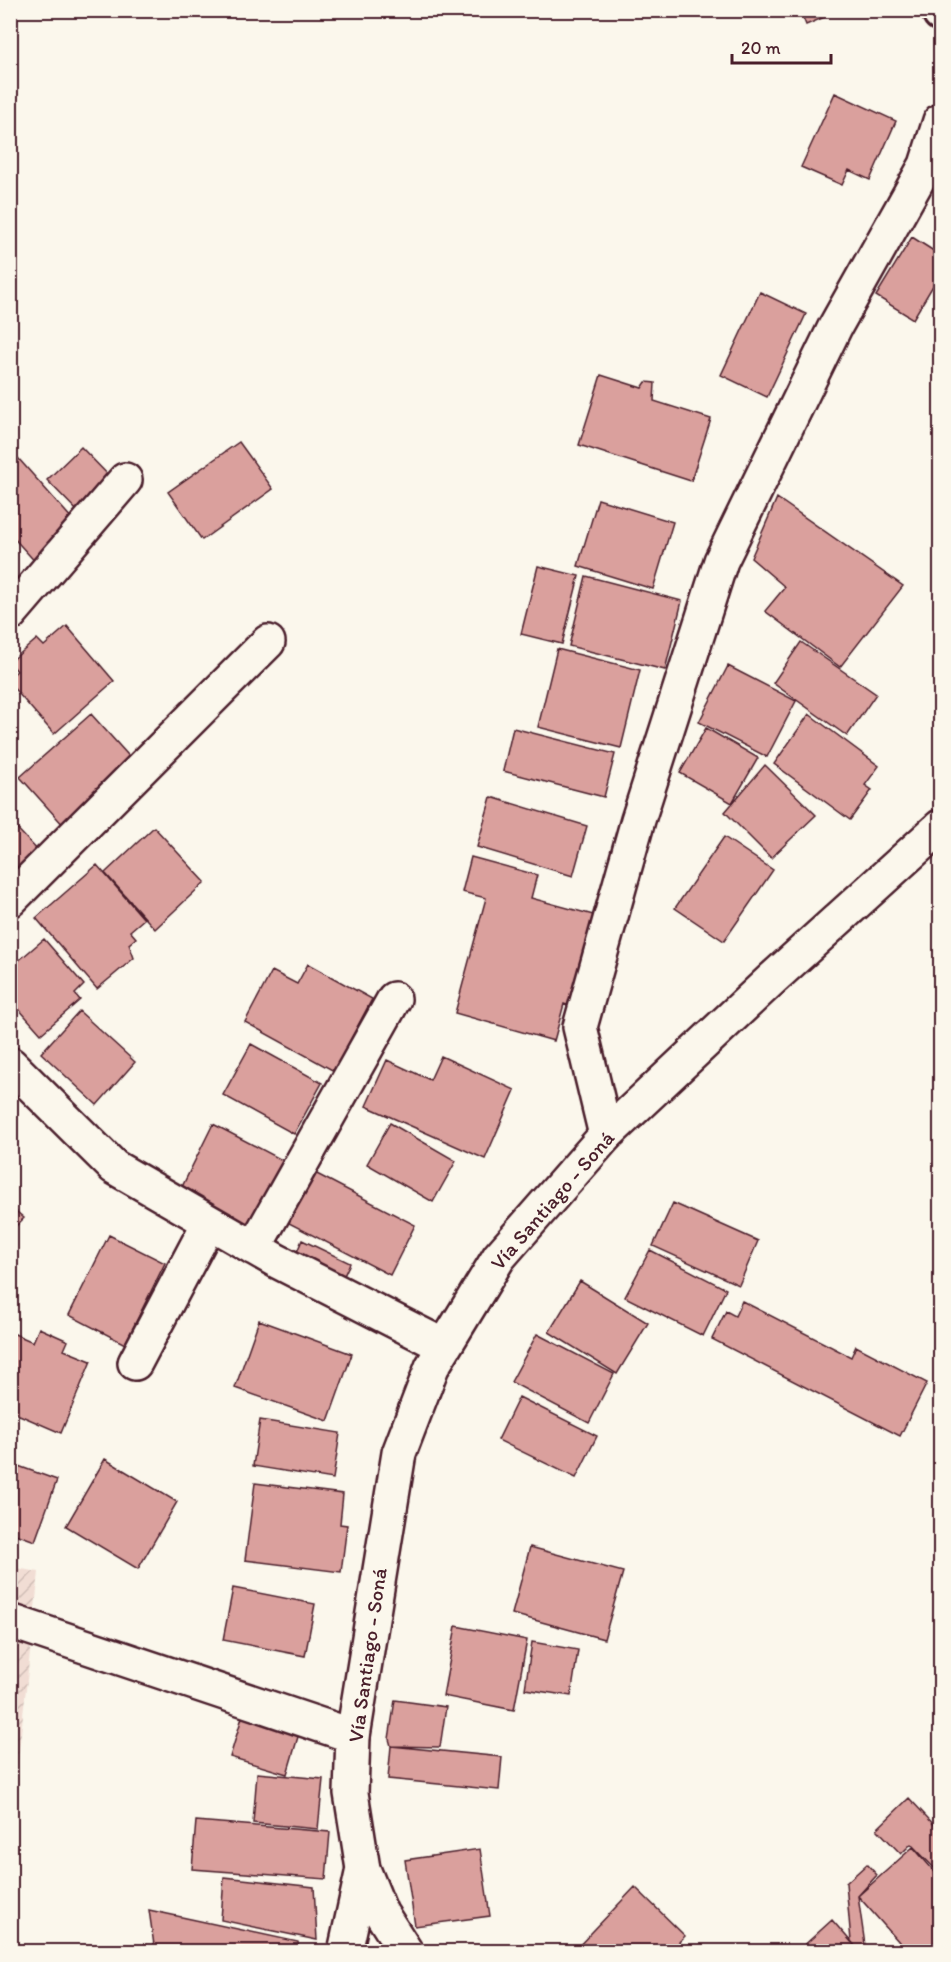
<svg xmlns="http://www.w3.org/2000/svg" width="951" height="1962" font-family="Itim,sans-serif">
<style>
.industrial{fill:url(#industrial-furrows)}
.building{fill:#daa09d;stroke:#4a1f2b;stroke-width:1.5}
.lines{fill:none;stroke-linecap:round;stroke-linejoin:round}
.street-casing{stroke:#4a1f2b;stroke-width:38}
.primary-casing{stroke:#4a1f2b;stroke-width:38}
.street{stroke:#fbf7ec;stroke-width:33}
.primary{stroke:#fbf7ec;stroke-width:33}
.labels{text-anchor:middle;dominant-baseline:central;stroke-width:6;stroke-linejoin:round;paint-order:stroke}
.street-label{font-size:21px;fill:#4a1f2b;stroke:#fbf7ec}
</style>
<defs>
<pattern id="industrial-furrows" width="10" height="10" patternUnits="userSpaceOnUse" patternTransform="scale(1.5)"><rect width="10" height="10" fill="#f1ddd4"/><path d="M-1 1l2-2M0 10L10 0M9 11l2-2" fill="none" stroke="#d0bdb6"/></pattern>
</defs>
<rect width="100%" height="100%" fill="#fbf7ec"/>
<filter id="ink" filterUnits="userSpaceOnUse"><feTurbulence type="fractalNoise" baseFrequency=".0167" numOctaves="2"/><feDisplacementMap in="SourceGraphic" scale="12" xChannelSelector="R" yChannelSelector="G"/><feConvolveMatrix kernelMatrix="1 2 1 2 8 2 1 2 1" color-interpolation-filters="sRGB"/></filter>
<g filter="url(#ink)">
<path class="industrial" d="M10,1567L39,1572L16,1778L11,1779Z"/>
<path class="building" d="M800,10H841L806,25Z
M835,93L896,121L870,180L849,170L842,185L801,167Z
M912,237L940,255V274L913,319L876,296Z
M760,292L806,314L767,397L721,375Z
M601,375L642,388L646,382L655,383L654,401L711,419L691,481L579,445Z
M239,442L273,489L202,540L168,492Z
M81,447L115,482L81,515L47,480Z
M10,449L81,529L39,566L10,534Z
M777,498L903,586L840,667L765,611L785,587L751,558Z
M598,499L673,522L653,589L578,566Z
M538,566L579,576L562,644L521,634Z
M586,576L682,601L665,670L569,646Z
M67,626L114,681L54,734L10,684V677L17,671L10,662L37,639L44,646Z
M801,642L876,694L847,736L773,683Z
M557,649L640,670L621,748L538,727Z
M728,666L796,701L767,757L699,722Z
M91,714L136,764L65,827L20,777Z
M809,714L879,766L865,785L872,790L850,820L774,764Z
M513,728L615,754L604,797L503,771Z
M706,728L758,758L732,803L680,773Z
M765,765L816,815L771,858L725,812Z
M491,797L587,826L573,876L477,847Z
M10,821L40,853L10,880Z
M154,827L205,882L155,929L105,873Z
M724,837L773,870L724,941L675,908Z
M471,857L537,875L531,898L597,916L573,1007L564,1004L554,1041L455,1013L486,898L462,892Z
M97,865L144,919L130,931L136,938L129,944L134,958L97,989L36,918Z
M44,939L84,985L75,994L80,1000L41,1034L10,999V968Z
M308,964L372,999L334,1071L245,1022L272,971L297,984Z
M79,1011L135,1062L97,1105L41,1053Z
M251,1044L322,1083L294,1134L223,1095Z
M441,1056L515,1090L485,1159L366,1106L387,1060L430,1080Z
M390,1123L456,1161L433,1202L367,1164Z
M213,1124L284,1161L249,1229L179,1193Z
M313,1172L415,1225L390,1275L287,1222Z
M673,1203L758,1241L739,1285L653,1246Z
M10,1206L24,1218L10,1232Z
M109,1235L165,1263L125,1344L69,1315Z
M302,1240L350,1263L341,1282L294,1259Z
M650,1250L726,1289L703,1336L625,1297Z
M580,1281L648,1323L617,1374L549,1332Z
M742,1301L851,1357L856,1346L927,1383L900,1436L712,1339L726,1311L735,1316Z
M259,1320L352,1354L328,1421L235,1388Z
M39,1328L68,1341L64,1350L91,1361L61,1433L10,1411V1332L33,1342Z
M537,1334L614,1374L589,1423L511,1382Z
M519,1397L597,1436L576,1478L498,1440Z
M260,1420L340,1433L333,1479L253,1466Z
M105,1459L177,1502L138,1569L66,1526Z
M10,1463L57,1480L35,1541L10,1532Z
M255,1483L343,1494L340,1524L347,1525L341,1572L245,1560Z
M530,1547L623,1572L604,1639L512,1614Z
M233,1588L315,1604L305,1656L223,1640Z
M456,1626L527,1640L514,1710L443,1696Z
M532,1642L578,1650L571,1696L525,1689Z
M395,1700L446,1707L440,1747L391,1746L389,1739Z
M243,1714L300,1730L287,1774L230,1757Z
M391,1746L502,1757L499,1790L388,1779Z
M257,1773L323,1779L318,1829L253,1823Z
M909,1798L940,1831V1874L911,1844L901,1854L877,1829Z
M196,1821L330,1832L326,1879L192,1869Z
M913,1847L940,1878V1906L938,1908L940,1911V1952H908L858,1896Z
M480,1849L490,1916L415,1926L405,1860Z
M867,1864L877,1875L858,1896L866,1952H860L851,1941L846,1883Z
M224,1877L314,1887L317,1940L221,1920Z
M635,1887L685,1936L679,1942L688,1952H573Z
M149,1910L298,1942L299,1952H155Z
M832,1920L860,1952H803L800,1949Z"/>
<g class="lines">
<g class="street-casing">
<path id="street" d="M939,10L940,14
M10,614L125,480
M10,900L268,642
M10,1064L114,1167L277,1261L444,1346
M606,1135L580,1027L638,820L721,561L835,327L926,165L940,121
M254,1248L394,999
M135,1363L209,1223
M10,1621L353,1736
M345,1952L363,1869"/>
</g>
<g class="primary-casing">
<path id="primary" d="M406,1952L381,1913L363,1869L351,1793L353,1736L399,1453L432,1367L499,1257L606,1135L771,980L940,827"/>
</g>
<use href="#street" class="street"/>
<use href="#primary" class="primary"/>
</g>
</g>
<g class="labels">
<g class="street-label">
<text transform="translate(552 1200) rotate(-49)">Vía Santiago - Soná</text>
<text transform="translate(367 1655) rotate(-82)">Vía Santiago - Soná</text>
</g>
</g>
<rect width="951" height="1962" fill="none" stroke="#fbf7ec" stroke-width="36"/>
<rect x="18" y="18" width="915" height="1926" fill="none" stroke="#4a1f2b" stroke-width="2" filter="url(#ink)"/>
<path d="M732 54v9h99v-9" fill="none" stroke="#4a1f2b" stroke-width="3"/>
<text x="741" y="54" font-size="18" fill="#4a1f2b" stroke="#fbf7ec" stroke-width="4.5" paint-order="stroke">20 m</text>
</svg>
